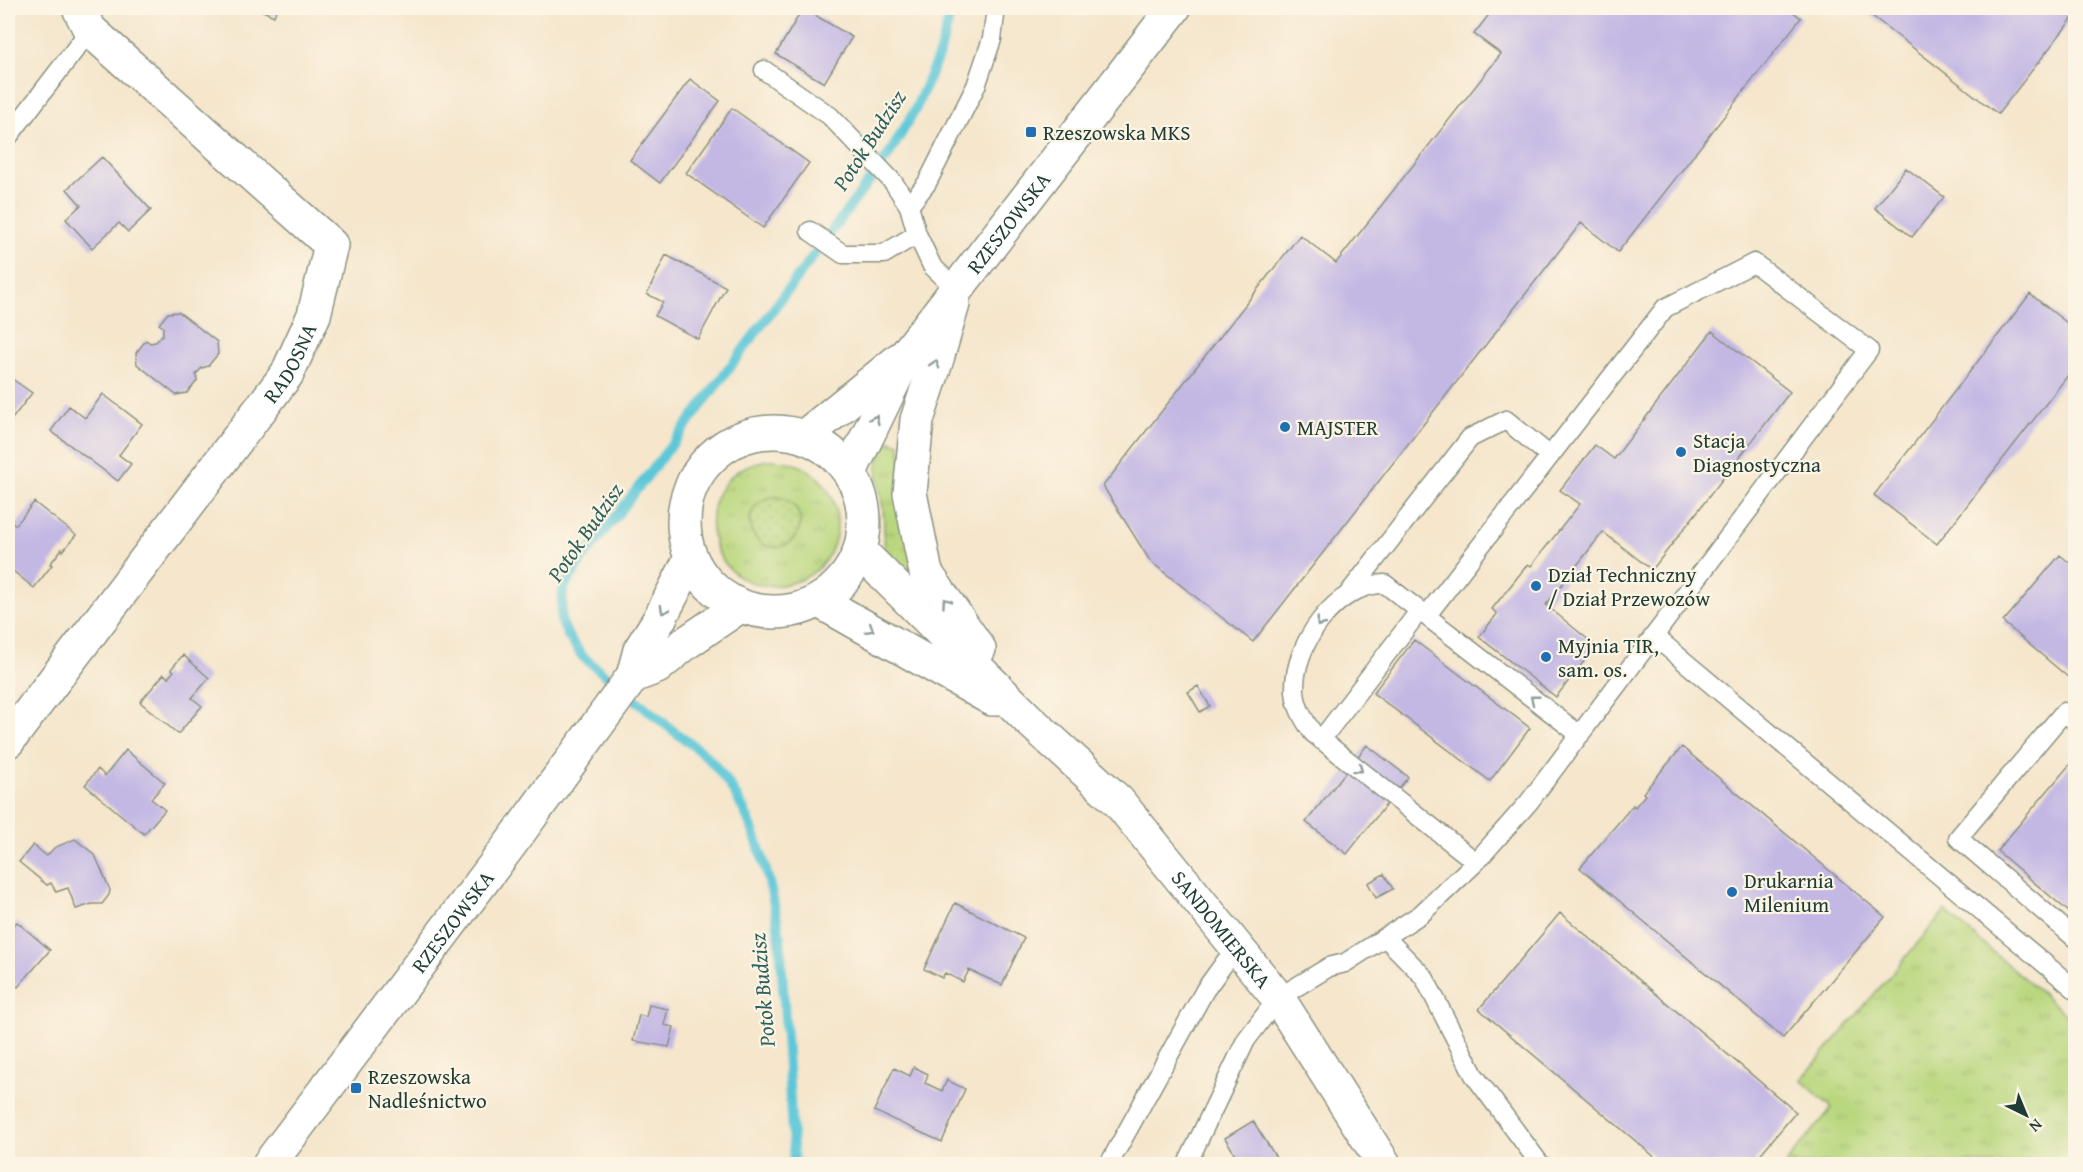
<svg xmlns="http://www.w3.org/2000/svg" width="2083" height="1172" font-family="'Gentium Book Plus',serif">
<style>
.grass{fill:url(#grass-tufts);stroke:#6c8a59;stroke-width:1.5;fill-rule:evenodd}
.garden{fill:url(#garden-dots);stroke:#6c8a59;stroke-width:1.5}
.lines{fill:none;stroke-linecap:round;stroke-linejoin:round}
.stream{stroke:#5dc7d8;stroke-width:10}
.building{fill:#c3b7e4}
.service-casing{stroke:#8a9280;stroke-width:21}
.minor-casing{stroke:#8a9280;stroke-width:36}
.tertiary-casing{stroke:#8a9280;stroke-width:36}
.service{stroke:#fff;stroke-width:18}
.minor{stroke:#fff;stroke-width:33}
.tertiary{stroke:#fff;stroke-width:33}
.oneway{stroke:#8f9e9a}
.poi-dot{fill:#1f6fb2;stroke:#fcf5e5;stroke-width:2}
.labels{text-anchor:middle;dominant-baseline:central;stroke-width:4.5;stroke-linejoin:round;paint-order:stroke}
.poi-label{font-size:21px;fill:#1f3d34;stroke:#fcf5e5;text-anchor:start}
.street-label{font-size:21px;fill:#1f3d34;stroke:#fcf5e5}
.water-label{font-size:22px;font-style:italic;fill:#2e605d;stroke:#fcf5e5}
</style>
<defs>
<pattern id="grass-tufts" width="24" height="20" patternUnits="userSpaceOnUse" patternTransform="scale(1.5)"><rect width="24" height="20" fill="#b9d77e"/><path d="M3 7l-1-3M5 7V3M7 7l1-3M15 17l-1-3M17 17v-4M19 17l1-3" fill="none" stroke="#9fb96e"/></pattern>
<pattern id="garden-dots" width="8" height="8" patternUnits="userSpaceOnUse" patternTransform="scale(1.5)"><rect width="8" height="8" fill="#b9d77e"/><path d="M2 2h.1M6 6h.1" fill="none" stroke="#9fb96e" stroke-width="1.8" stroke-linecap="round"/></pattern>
</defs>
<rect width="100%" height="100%" fill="#fcf5e5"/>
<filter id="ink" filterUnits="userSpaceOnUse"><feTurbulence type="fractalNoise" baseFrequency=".0167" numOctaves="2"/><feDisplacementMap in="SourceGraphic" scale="12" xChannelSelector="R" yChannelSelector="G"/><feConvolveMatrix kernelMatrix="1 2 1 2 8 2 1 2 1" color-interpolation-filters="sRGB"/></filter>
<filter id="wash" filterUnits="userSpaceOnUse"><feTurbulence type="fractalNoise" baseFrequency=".008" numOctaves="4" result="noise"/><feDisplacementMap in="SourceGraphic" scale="24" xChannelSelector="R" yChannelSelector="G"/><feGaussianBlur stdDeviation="1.35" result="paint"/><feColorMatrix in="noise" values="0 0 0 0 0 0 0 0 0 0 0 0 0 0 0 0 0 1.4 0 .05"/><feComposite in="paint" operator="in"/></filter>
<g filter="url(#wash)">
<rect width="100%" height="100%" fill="#f5e6cc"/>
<path class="grass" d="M886,440L900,444L914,565L902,579C877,550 887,542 883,509C879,479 872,469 886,440Z
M769,460C855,460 860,575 781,585C699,595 683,471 769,460ZM778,497C808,506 806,542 775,547L762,501Z
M1945,911L2075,1022V1164H1785L1832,1108L1801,1080Z"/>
<path class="garden" d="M750 522a25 25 0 1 1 50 0a25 25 0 1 1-50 0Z"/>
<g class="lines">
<path class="stream" d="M794,1164L780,938C770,875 753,804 707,757C696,747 682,738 671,729C641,704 611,680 582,656L568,636L561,620L563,589L581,561L677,438L888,156L915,110L940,52L952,8"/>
</g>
<g id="blocks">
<path class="building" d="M256,8H277L274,16Z
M803,8L852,37L824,83L776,54Z
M1494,8H1788L1801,18L1618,252L1581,223L1253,642L1150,561L1103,486L1300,235L1336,263L1501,54L1474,34Z
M1862,8H2076V14L1998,114Z
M690,79L720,101L660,183L630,160Z
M732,108L809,163L763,228L686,173Z
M102,157L151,210L128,232L119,223L92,248L66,219L81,205L67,189Z
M1906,168L1944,197L1912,237L1875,208Z
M666,255L726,287L698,339L655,316L663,302L647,294Z
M2030,294L2076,330V365L1937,544L1874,495Z
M179,312L217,342L218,354L208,366L202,368L196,374L197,381L187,393L176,395L137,364L136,353L146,340L150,343L156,342L163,334V327L159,324L168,313Z
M1712,331L1790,392L1652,570L1603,532L1546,605L1596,646L1556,697L1479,637L1497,614L1492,609L1528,564L1531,566L1580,504L1560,490L1595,445L1614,459Z
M8,376L32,393L12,419L8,416Z
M103,394L142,424L119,455L131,464L118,481L51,431L69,406L85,418Z
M34,502L76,535L63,551L62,549L50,564L52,565L34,588L8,567V528L12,522L16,525Z
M2060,555L2076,568V684L2003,622Z
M1414,640L1530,728L1490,781L1373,693Z
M183,655L209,678L192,698L202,706L178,734L140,702L164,674L168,678L174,671L171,669Z
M1198,686L1210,706L1200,712L1188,692Z
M1367,745L1408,777L1347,854L1306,822Z
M1682,747L1885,917L1783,1038L1580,868L1633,805L1635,807L1645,795L1643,793Z
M126,750L165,783L151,799L165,810L144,834L85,785L98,769L105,776Z
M2076,757V918L1997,851Z
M75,839L95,855L110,890L109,895L102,904H92L76,909L68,888L56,892L51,883L47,885L19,862L33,845L47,856L54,848Z
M1384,874L1393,889L1376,898L1368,883Z
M955,903L1024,938L1002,985L969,970L963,982L945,973L942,978L924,969Z
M1560,913L1796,1112L1752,1164H1663L1479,1009Z
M8,919L14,925L17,922L50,950L18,987L10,980L8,982Z
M649,1005L668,1009L664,1025L674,1027L669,1047L633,1041L639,1015L646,1017Z
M914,1067L928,1074L925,1083L942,1091L947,1080L965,1089L942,1142L874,1111L894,1068L910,1076Z
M1253,1121L1277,1159L1268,1164H1241L1225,1138Z"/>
</g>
</g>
<g filter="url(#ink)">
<use href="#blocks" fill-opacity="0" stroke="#8a9280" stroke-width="1.5"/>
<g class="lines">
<g class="service-casing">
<path id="service" d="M764,70L830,116L893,182L909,206L917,234L932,266L957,290
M8,137L90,30
M909,206L927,183L976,86L992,39L996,8
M810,231L843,254H884L917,234
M1427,615L1550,456
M1654,636L2076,990
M2076,722L2064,712L1958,838L2076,939
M1321,740L1420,610
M1476,862L1313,733C1304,720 1296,707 1295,691C1293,645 1336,583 1385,584L1580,735
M1385,937L1424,977L1474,1075L1540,1164
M1109,1164L1205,990L1236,947
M1187,1164L1246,1040L1278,998L1329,967L1345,963L1421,914L1476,862L1529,802L1869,350L1754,263L1665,308L1550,456L1506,420L1470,438L1349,593"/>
</g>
<g class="minor-casing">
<g id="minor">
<path id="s1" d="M8,741L287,374L314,315L331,245L90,30L79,8"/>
</g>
</g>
<g class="tertiary-casing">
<g id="tertiary">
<path d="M953,304L936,362L917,420L910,493L926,573L979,649"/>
<circle cx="774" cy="522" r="90"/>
<path d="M805,436L900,359"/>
<path id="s2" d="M850,472L908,352L1174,8"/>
<path id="s3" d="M860,551L1028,719L1118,801L1278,998L1384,1164"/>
<path d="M819,601L992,699"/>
<path d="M633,676L657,667L686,643L740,606"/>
<path id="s4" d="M269,1164L512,842L633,676L640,650L659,620L691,558"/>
</g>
</g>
<use href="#service" class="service"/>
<use href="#minor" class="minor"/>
<use href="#tertiary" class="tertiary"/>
</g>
<defs><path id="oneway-chevron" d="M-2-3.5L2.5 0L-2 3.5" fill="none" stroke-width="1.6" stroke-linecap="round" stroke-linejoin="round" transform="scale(1.5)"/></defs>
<g class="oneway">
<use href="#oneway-chevron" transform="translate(935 364) rotate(-73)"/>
<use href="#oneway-chevron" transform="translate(875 419) rotate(-64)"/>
<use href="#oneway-chevron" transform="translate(946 602) rotate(-125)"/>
<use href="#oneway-chevron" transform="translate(664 610) rotate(118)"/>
<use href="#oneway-chevron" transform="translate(1320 623) rotate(129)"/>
<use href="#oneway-chevron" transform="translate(870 629) rotate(30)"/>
<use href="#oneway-chevron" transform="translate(1534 699) rotate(-142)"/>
<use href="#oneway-chevron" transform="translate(1359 769) rotate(38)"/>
</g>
</g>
<g class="poi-dot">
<rect x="1025" y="126" width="12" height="12" rx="3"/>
<circle cx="1285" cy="427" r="6"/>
<circle cx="1681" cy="452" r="6"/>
<circle cx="1536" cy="586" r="6"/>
<circle cx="1546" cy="657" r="6"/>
<circle cx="1732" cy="892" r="6"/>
<rect x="350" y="1082" width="12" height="12" rx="3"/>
</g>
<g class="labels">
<g class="poi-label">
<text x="1043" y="132">Rzeszowska MKS</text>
<text x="1297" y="427">MAJSTER</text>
<text x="1693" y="440">Stacja<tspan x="1693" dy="24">Diagnostyczna</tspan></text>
<text x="1548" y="574">Dział Techniczny<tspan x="1548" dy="24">/ Dział Przewozów</tspan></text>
<text x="1558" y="645">Myjnia TIR,<tspan x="1558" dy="24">sam. os.</tspan></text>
<text x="1744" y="880">Drukarnia<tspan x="1744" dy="24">Milenium</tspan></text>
<text x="368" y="1076">Rzeszowska<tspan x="368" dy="24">Nadleśnictwo</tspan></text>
</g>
<g class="street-label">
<text stroke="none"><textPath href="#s2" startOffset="297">RZESZOWSKA</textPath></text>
<text stroke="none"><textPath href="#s1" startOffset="472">RADOSNA</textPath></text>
<text stroke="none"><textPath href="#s4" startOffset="304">RZESZOWSKA</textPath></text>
<text stroke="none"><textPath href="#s3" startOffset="524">SANDOMIERSKA</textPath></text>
</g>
<g class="water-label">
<text transform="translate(869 140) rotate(-57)">Potok Budzisz</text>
<text transform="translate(585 532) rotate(-55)">Potok Budzisz</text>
<text transform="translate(762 990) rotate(-95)">Potok Budzisz</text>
</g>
</g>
<rect width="2083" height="1172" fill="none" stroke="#fcf5e5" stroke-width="30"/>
<g transform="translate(2026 1115) rotate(137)" stroke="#fcf5e5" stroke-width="4.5" paint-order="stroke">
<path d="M0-4.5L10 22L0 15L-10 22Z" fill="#1f3d34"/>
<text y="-9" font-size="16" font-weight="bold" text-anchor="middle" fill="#1f3d34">N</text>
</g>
</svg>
